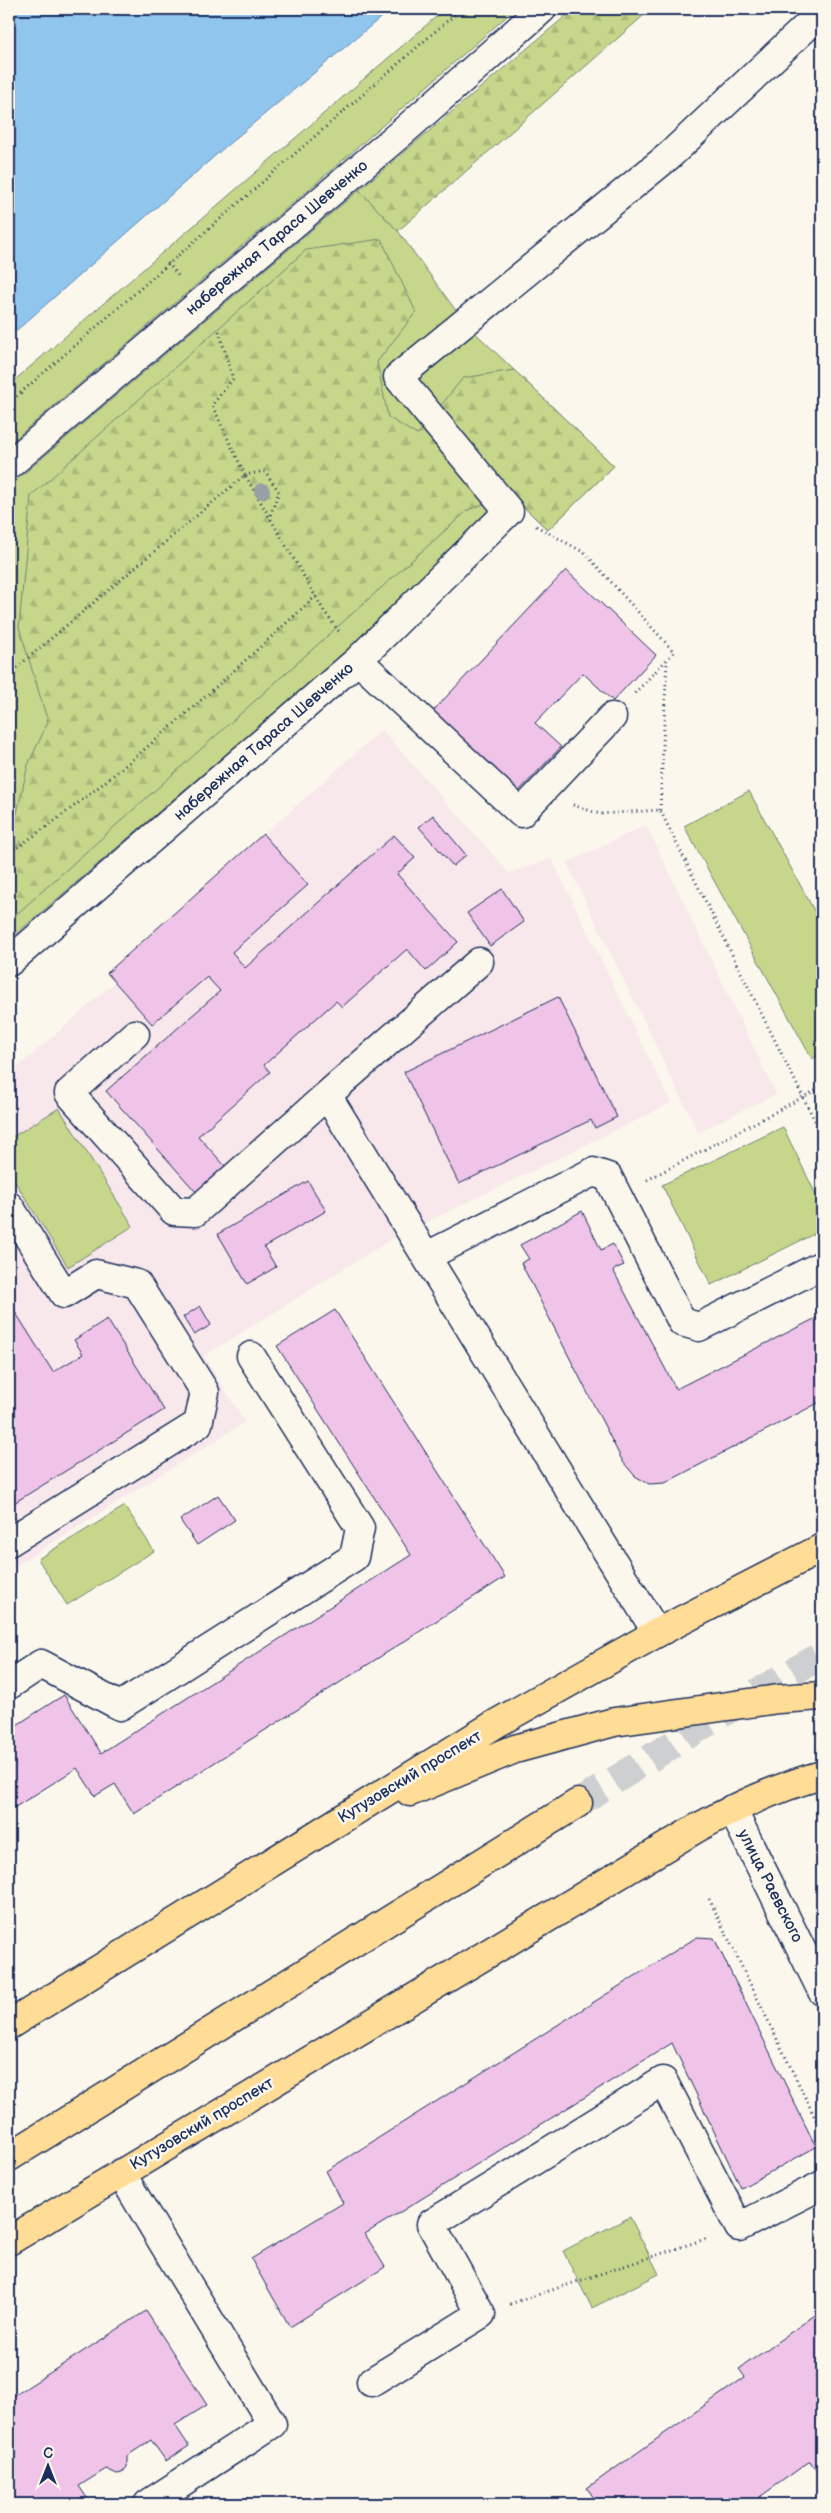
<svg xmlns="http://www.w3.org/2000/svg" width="831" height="2513" font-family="'Balsamiq Sans',sans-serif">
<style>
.built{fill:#f8e7eb}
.green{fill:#c6d78b;stroke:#708374}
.forest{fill:url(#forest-firs);stroke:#708374}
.water{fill:#90c5ee;stroke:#6189b4}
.building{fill:#f0c3e8;stroke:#1b2f5e}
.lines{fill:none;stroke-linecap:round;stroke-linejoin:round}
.major-tunnel{stroke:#cecfd0;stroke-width:28;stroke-dasharray:28 14;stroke-linecap:butt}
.minor-casing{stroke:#1b2f5e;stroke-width:31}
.major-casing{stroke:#1b2f5e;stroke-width:31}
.path{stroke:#1b2f5e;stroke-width:3;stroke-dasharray:1 4;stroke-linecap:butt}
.minor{stroke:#fbf7ec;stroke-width:28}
.major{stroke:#ffdd96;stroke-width:28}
.tree{fill:#97a0a4}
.labels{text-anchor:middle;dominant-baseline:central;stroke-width:5;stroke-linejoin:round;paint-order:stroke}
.street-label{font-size:16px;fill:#1b2f5e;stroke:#fbf7ec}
</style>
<defs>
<pattern id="forest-firs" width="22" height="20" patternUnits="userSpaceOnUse" patternTransform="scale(1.25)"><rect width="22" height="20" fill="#c6d78b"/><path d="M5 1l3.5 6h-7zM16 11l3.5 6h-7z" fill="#aab97a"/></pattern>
</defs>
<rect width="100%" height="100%" fill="#fbf7ec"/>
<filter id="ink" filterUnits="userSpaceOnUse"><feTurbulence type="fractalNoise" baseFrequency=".02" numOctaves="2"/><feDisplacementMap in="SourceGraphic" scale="10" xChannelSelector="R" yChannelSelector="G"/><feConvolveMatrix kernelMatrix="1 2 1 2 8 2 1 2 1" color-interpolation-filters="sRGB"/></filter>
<g filter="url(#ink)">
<path class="built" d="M382,730L509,873L552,859L671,1103L388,1241L204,1356L245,1422L9,1570V1075L115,982L107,973Z
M646,825L776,1094L698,1132L567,863Z"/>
<path class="green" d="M445,9H515L342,161L9,444V385Z
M359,190L398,231L465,323L614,466L548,530L510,494L350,648L9,940V486Z
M749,791L822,925V1053L812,1059L684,826Z
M59,1108L133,1226L68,1267L9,1172V1139Z
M783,1127L822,1207V1230L711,1285L662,1185Z
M125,1506L154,1551L67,1605L38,1559Z
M630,2217L659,2274L592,2308L563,2251Z"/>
<path class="forest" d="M574,9H651L398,231L359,190Z
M381,239L416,312L377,362L388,417L417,435L463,378L514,370L614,466L548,530L510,494L468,510L9,921V848L28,765L48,722L19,627L31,496L306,250Z"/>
<path class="water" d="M9,9H391L225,147L9,337Z"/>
<path class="building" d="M566,570L656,655L613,701L583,673L535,723L561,747L519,791L433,711Z
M433,815L466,855L453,866L419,827Z
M263,834L308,885L232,952L245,968L394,835L415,858L397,874L458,942L426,971L407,949L342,1007L336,1001L264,1065L270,1072L198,1136L226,1167L197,1193L106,1091L220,991L207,977L152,1024L107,973Z
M502,889L524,922L490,946L467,913Z
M558,997L617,1117L595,1128L591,1120L459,1184L404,1072Z
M308,1181L326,1211L264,1247L276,1267L247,1284L218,1234Z
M582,1211L601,1250L613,1244L624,1265L613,1270L676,1389L822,1315V1401L665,1483L649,1484L635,1476L623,1462L521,1263L529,1259L520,1245Z
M9,1302L53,1372L83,1354L74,1340L107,1319L164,1410L9,1506Z
M200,1306L211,1325L194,1335L183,1317Z
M335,1310L505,1577L134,1814L115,1784L95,1796L77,1768L9,1811V1730L48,1705L64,1695L101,1753L411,1555L277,1346Z
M218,1495L235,1520L197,1545L180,1520Z
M697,1937L714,1938L816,2147L741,2188L672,2043L365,2234L385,2267L290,2327L251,2259L343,2203L326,2171Z
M822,2310V2479L810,2461L750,2504H598L587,2488L745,2377L739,2369Z
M146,2311L207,2405L175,2425L189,2446L166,2461L151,2440L127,2456V2467L122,2473L117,2474L106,2469L79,2486L91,2504H59L57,2501L52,2504H13L9,2498V2399Z"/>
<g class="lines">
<path class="major-tunnel" d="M578,1803L749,1697L822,1655"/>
<g class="minor-casing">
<path id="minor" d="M9,465L407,128L542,9
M358,660L521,813L612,717
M9,962L358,660L509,511L398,377L670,155L822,12
M135,1034L69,1093L174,1211L195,1212L327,1095L657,1633
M327,1095L479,962
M9,1206L64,1294L96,1274L137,1284L205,1392L198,1424L9,1542
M427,1256L593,1172L608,1177L682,1322L699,1327L822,1265
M9,1685L41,1664L120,1706L354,1557L360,1528L251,1356
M732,1809L822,1991
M121,2173L272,2424L148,2504
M371,2382L481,2314L431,2224L663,2081L739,2227L822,2185"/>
</g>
<g class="major-casing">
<path id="major" d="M410,1792L515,1749L614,1722L778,1699L822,1696
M9,2025L497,1723L657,1633L822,1548
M9,2157L578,1803
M9,2241L697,1828C737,1806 777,1787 822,1775"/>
</g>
<path class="path" d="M168,263L180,278
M219,331L233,379L212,405L245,475L265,471L279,492L270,516
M9,403L461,9
M536,526L585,553L674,652L633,695
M9,674L245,475L324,611L340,633
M573,805L600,814L660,810L822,1135
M660,810L667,660
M9,853C119,779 218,685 316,596
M647,1180L822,1087
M709,1899L822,2132
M510,2304L708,2238"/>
<use href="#minor" class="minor"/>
<use href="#major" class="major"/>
</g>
<circle class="tree" cx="262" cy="491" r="8"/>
</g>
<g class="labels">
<g class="street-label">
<text transform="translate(277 238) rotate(-40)">набережная Тараса Шевченко</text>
<text transform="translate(264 742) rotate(-41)">набережная Тараса Шевченко</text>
<text transform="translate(410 1777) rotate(-31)">Кутузовский проспект</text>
<text transform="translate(770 1886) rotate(63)">улица Раевского</text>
<text transform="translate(202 2124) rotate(-31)">Кутузовский проспект</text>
</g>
</g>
<rect width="831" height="2513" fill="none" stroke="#fbf7ec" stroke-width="30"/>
<rect x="15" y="15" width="801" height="2483" fill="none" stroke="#1b2f5e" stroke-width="2" filter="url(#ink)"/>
<g transform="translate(48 2466)" stroke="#fbf7ec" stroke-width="4" paint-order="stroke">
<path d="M0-4L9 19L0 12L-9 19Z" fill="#1b2f5e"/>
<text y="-8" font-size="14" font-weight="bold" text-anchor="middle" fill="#1b2f5e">С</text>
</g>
</svg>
